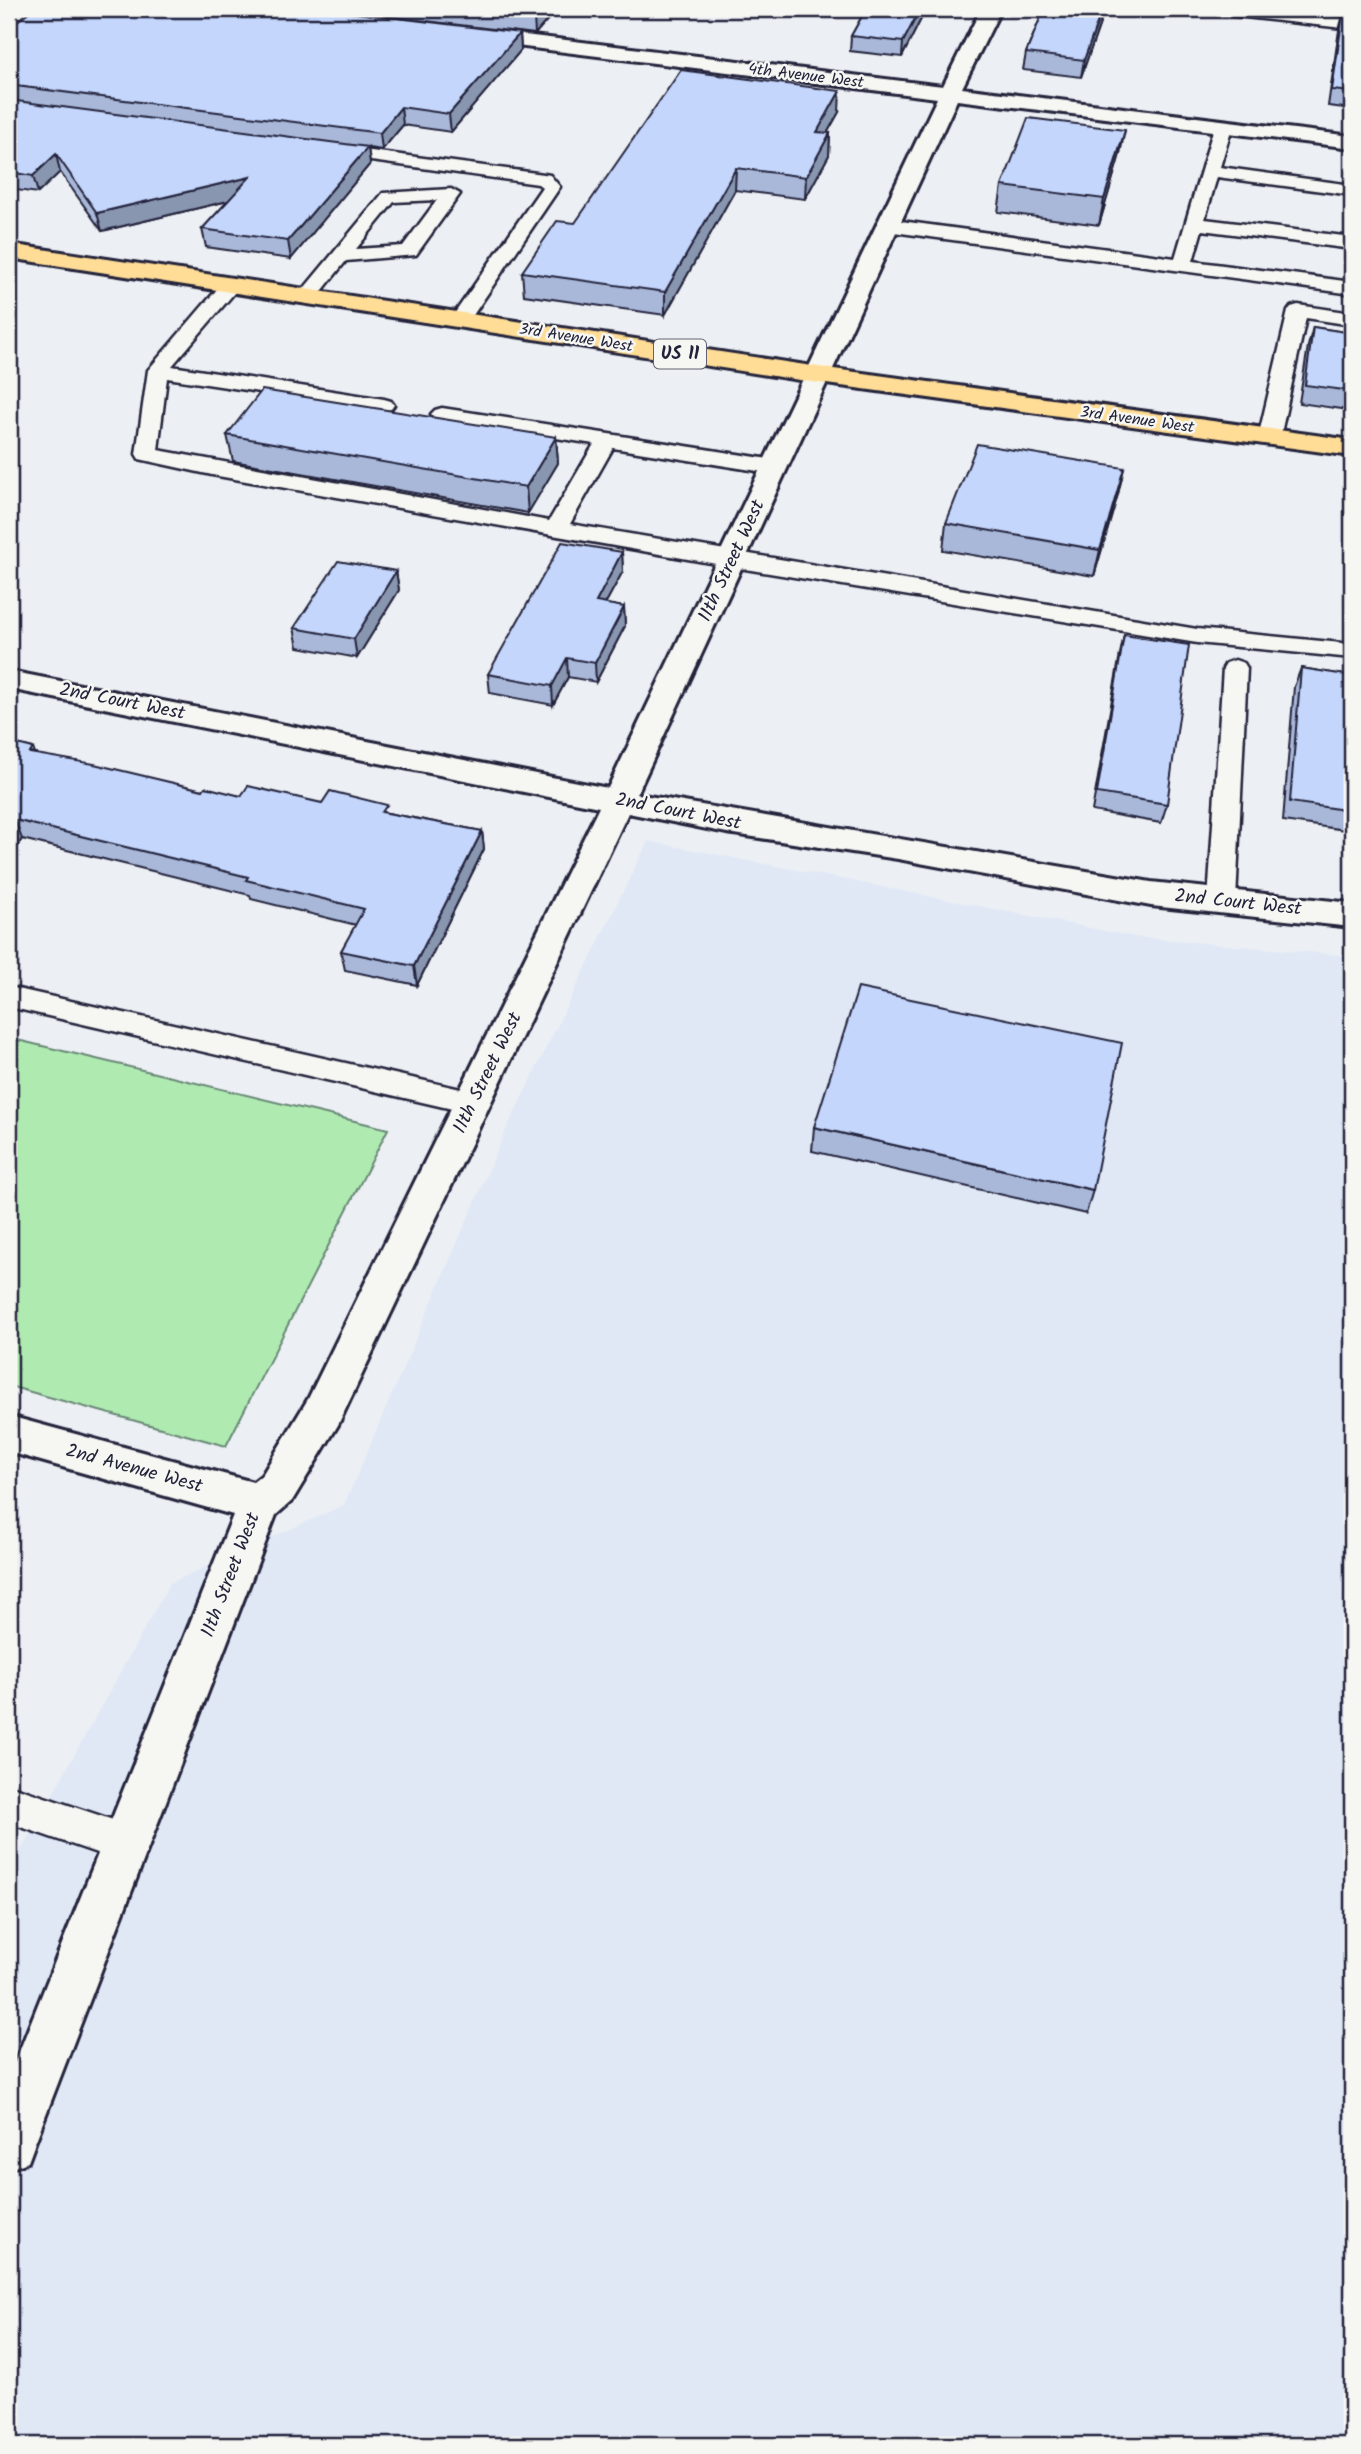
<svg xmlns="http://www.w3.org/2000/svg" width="1361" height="2454" font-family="Kalam,sans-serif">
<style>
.built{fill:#e0e8f6}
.green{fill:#afebb1;stroke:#688676;stroke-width:2}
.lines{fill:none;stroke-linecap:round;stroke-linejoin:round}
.service-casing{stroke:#22223b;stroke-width:5}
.minor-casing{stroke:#22223b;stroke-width:6}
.primary-casing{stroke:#22223b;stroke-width:6}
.service{fill:#f6f6f2;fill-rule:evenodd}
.minor{fill:#f6f6f2;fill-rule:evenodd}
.primary{fill:#ffdd96;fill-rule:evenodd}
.wall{fill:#a9b8d9;stroke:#22223b;stroke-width:2}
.shaded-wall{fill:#8996b0;stroke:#22223b;stroke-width:2}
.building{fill:#c4d6fc;stroke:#22223b;stroke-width:2}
.labels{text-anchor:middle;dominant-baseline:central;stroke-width:5;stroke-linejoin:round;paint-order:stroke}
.far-street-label{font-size:16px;fill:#22223b;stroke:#f6f6f2}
.shield{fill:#f6f6f2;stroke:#626272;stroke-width:2}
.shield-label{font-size:18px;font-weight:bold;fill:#22223b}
.street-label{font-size:19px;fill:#22223b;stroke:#f6f6f2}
</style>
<rect width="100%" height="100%" fill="#ecf0f4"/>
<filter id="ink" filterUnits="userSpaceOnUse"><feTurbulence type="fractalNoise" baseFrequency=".0143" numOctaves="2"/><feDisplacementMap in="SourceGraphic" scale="14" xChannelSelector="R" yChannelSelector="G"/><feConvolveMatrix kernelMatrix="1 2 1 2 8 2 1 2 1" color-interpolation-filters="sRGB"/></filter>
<g filter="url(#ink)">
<path class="built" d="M648,841L1136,937L1352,956V2445H9V1872L170,1583L344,1505L505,1132Z"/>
<path class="green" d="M9,1038L388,1129L226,1446L9,1386Z"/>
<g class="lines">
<g class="service-casing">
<path id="service" d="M1210,9H1259L1352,19V29L1218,14Z
M1223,122L1232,127L1220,167L1352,185V195L1217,177L1205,219L1352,237V249L1202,230L1193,261L1352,282V294L886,231L877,225L886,219L1175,258L1214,127Z
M326,145L544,174L550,175L560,187L467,324H453L450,320L542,187L538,184L320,154L317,150L320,146Z
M451,189L460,194L416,255L346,261L315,300H301L298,296L301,292L383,193ZM437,200L403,246L356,249L394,202Z
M231,279L241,285L172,366L384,399L391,401L394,405L391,409L384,411L167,378L158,450L549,521L594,444L442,420L435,418L431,414L435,410L442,408L776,460L784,462L787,467L784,472L776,474L613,448L570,524L1197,629L1352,644V658L1197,643L733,567L212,475L139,459L136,454L148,370L224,281Z
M1298,305L1352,313V325L1306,318L1280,438L1277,443H1261L1258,438L1288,311L1291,307Z
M1235,660L1244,663L1247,668L1236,901L1232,908L1222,911L1212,908L1208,901L1223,668L1226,663Z
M9,987L474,1092L485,1095L489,1103L485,1111L474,1114L9,1007Z
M9,1785L140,1829L146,1843L140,1857L126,1863L9,1823Z"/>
</g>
<g class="minor-casing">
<path id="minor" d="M981,9H1001L962,88L1352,136V148L957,100L637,794L1151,882L1352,903V927L1151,906L898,859L727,833L628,813L338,1425L292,1501L276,1515L35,2143L28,2162L9,2169V2077L233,1515L9,1452V1416L253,1482L262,1475L308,1399L599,807L9,689V671L608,788L937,98L468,40L461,38L458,34L461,30L468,28L943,86Z"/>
</g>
<g class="primary-casing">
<path id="primary" d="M9,244L819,367L1352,440V456L819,383L9,258Z"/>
</g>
<use href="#service" class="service"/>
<use href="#minor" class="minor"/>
<use href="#primary" class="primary"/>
</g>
<path class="wall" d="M326,9H557L535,34Z
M866,9H926L902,57L850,51L851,36Z
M1044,9H1105L1081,77L1023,70L1026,53Z
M1342,9H1352V109L1328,106L1339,30L1343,15H1341Z
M9,28L520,33L521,50L451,132L403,125L382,150L368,148L370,164L291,259L206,247L202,229L228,201L102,231L60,172L38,193L9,189Z
M839,112L827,133H830L829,155L805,199L735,190L665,315L524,295L522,272Z
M1120,154L1099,225L998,212L1002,186Z
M1313,327L1352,333V395L1348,410L1299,403L1308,346Z
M227,435L556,437L558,463L528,513L233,461Z
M1124,468L1118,494L1094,576L943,550L946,523Z
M622,552L623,571L605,604L624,607L625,626L596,682L568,677L553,705L490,693L488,674Z
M396,571L399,590L357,658L298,647L294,628Z
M1124,635L1167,804L1161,823L1092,811L1120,654Z
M1301,668L1352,676V831L1283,821L1294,687Z
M9,742L33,748L35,754L203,790L241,796L322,803L388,813L482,831L484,849L417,985L345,970L341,951L356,925L251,899L250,895L22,839L9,858Z
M814,1127L1093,1190L1086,1214L812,1151Z"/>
<path class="shaded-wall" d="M541,9H557L535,34L534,17Z
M920,9H926L902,57L903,42Z
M1102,9H1105L1081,77L1084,60Z
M520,33L521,50L451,132L449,114Z
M840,91L839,112L816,153L817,132Z
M401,107L403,125L382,150L380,133Z
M1125,130L1120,154L1099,225L1104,199Z
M830,133L829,155L805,199L806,177Z
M368,147L370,164L291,259L288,241Z
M56,154L60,172L38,193L33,176Z
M736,168L735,190L665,315V292Z
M250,177L253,195L102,231L97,213Z
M556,437L558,463L528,513L526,487Z
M1124,468L1118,494L1094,576L1100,550Z
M622,552L623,571L596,621V602Z
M396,571L399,590L357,658L354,639Z
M624,607L625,626L596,682L595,663Z
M567,658L568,677L553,705L552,686Z
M15,820L22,839L9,858V829Z
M482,831L484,849L417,985L414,966Z"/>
<path class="building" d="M32,9H323L520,33L449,114L401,107L380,133L9,85V28Z
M465,9H541L534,17Z
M866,9H920L903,42L851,36Z
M1044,9H1102L1084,60L1026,53Z
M1343,14L1352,15V92L1332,90Z
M681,70L840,91L817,132L830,133L806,177L736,168L665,292L522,272L557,221L575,223Z
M9,100L368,147L288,241L202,229L250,177L97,213L56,154L33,176L9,172Z
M1028,118L1125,130L1104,199L1002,186Z
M1313,327L1352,333V391L1305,385Z
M262,390L556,437L526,487L227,435Z
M977,444L1124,468L1100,550L946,523Z
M562,542L622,552L596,602L624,607L595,663L567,658L552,686L488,674Z
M338,561L396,571L354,639L294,628Z
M1124,635L1189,645L1167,804L1097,793Z
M1301,668L1352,676V811L1290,802Z
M9,742L33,748L30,753L94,764L203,790L205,787L241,796L248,786L322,803L330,791L387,805L382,812L482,831L414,966L341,951L364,909L246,880L248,877L15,820L9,829Z
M858,988L1122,1043L1093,1190L814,1127Z"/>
</g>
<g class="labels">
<g class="far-street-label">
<text transform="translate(806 76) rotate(7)">4th Avenue West</text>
<text transform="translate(576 338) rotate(9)">3rd Avenue West</text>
<text transform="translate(1137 420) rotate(8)">3rd Avenue West</text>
</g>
<rect class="shield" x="654" y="339.5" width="52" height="29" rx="5"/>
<g class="shield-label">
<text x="680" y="354">US 11</text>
</g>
<g class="street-label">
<text transform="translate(732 561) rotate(-65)">11th Street West</text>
<text transform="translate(122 702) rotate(11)">2nd Court West</text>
<text transform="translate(678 812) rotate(11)">2nd Court West</text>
<text transform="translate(1238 903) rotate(6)">2nd Court West</text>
<text transform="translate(488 1073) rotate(-64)">11th Street West</text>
<text transform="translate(134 1469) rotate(15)">2nd Avenue West</text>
<text transform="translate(231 1575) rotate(-69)">11th Street West</text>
</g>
</g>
<rect width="1361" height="2454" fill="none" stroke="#f6f6f2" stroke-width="35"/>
<rect x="18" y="18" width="1326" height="2419" fill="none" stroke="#22223b" stroke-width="2.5" filter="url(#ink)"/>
</svg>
